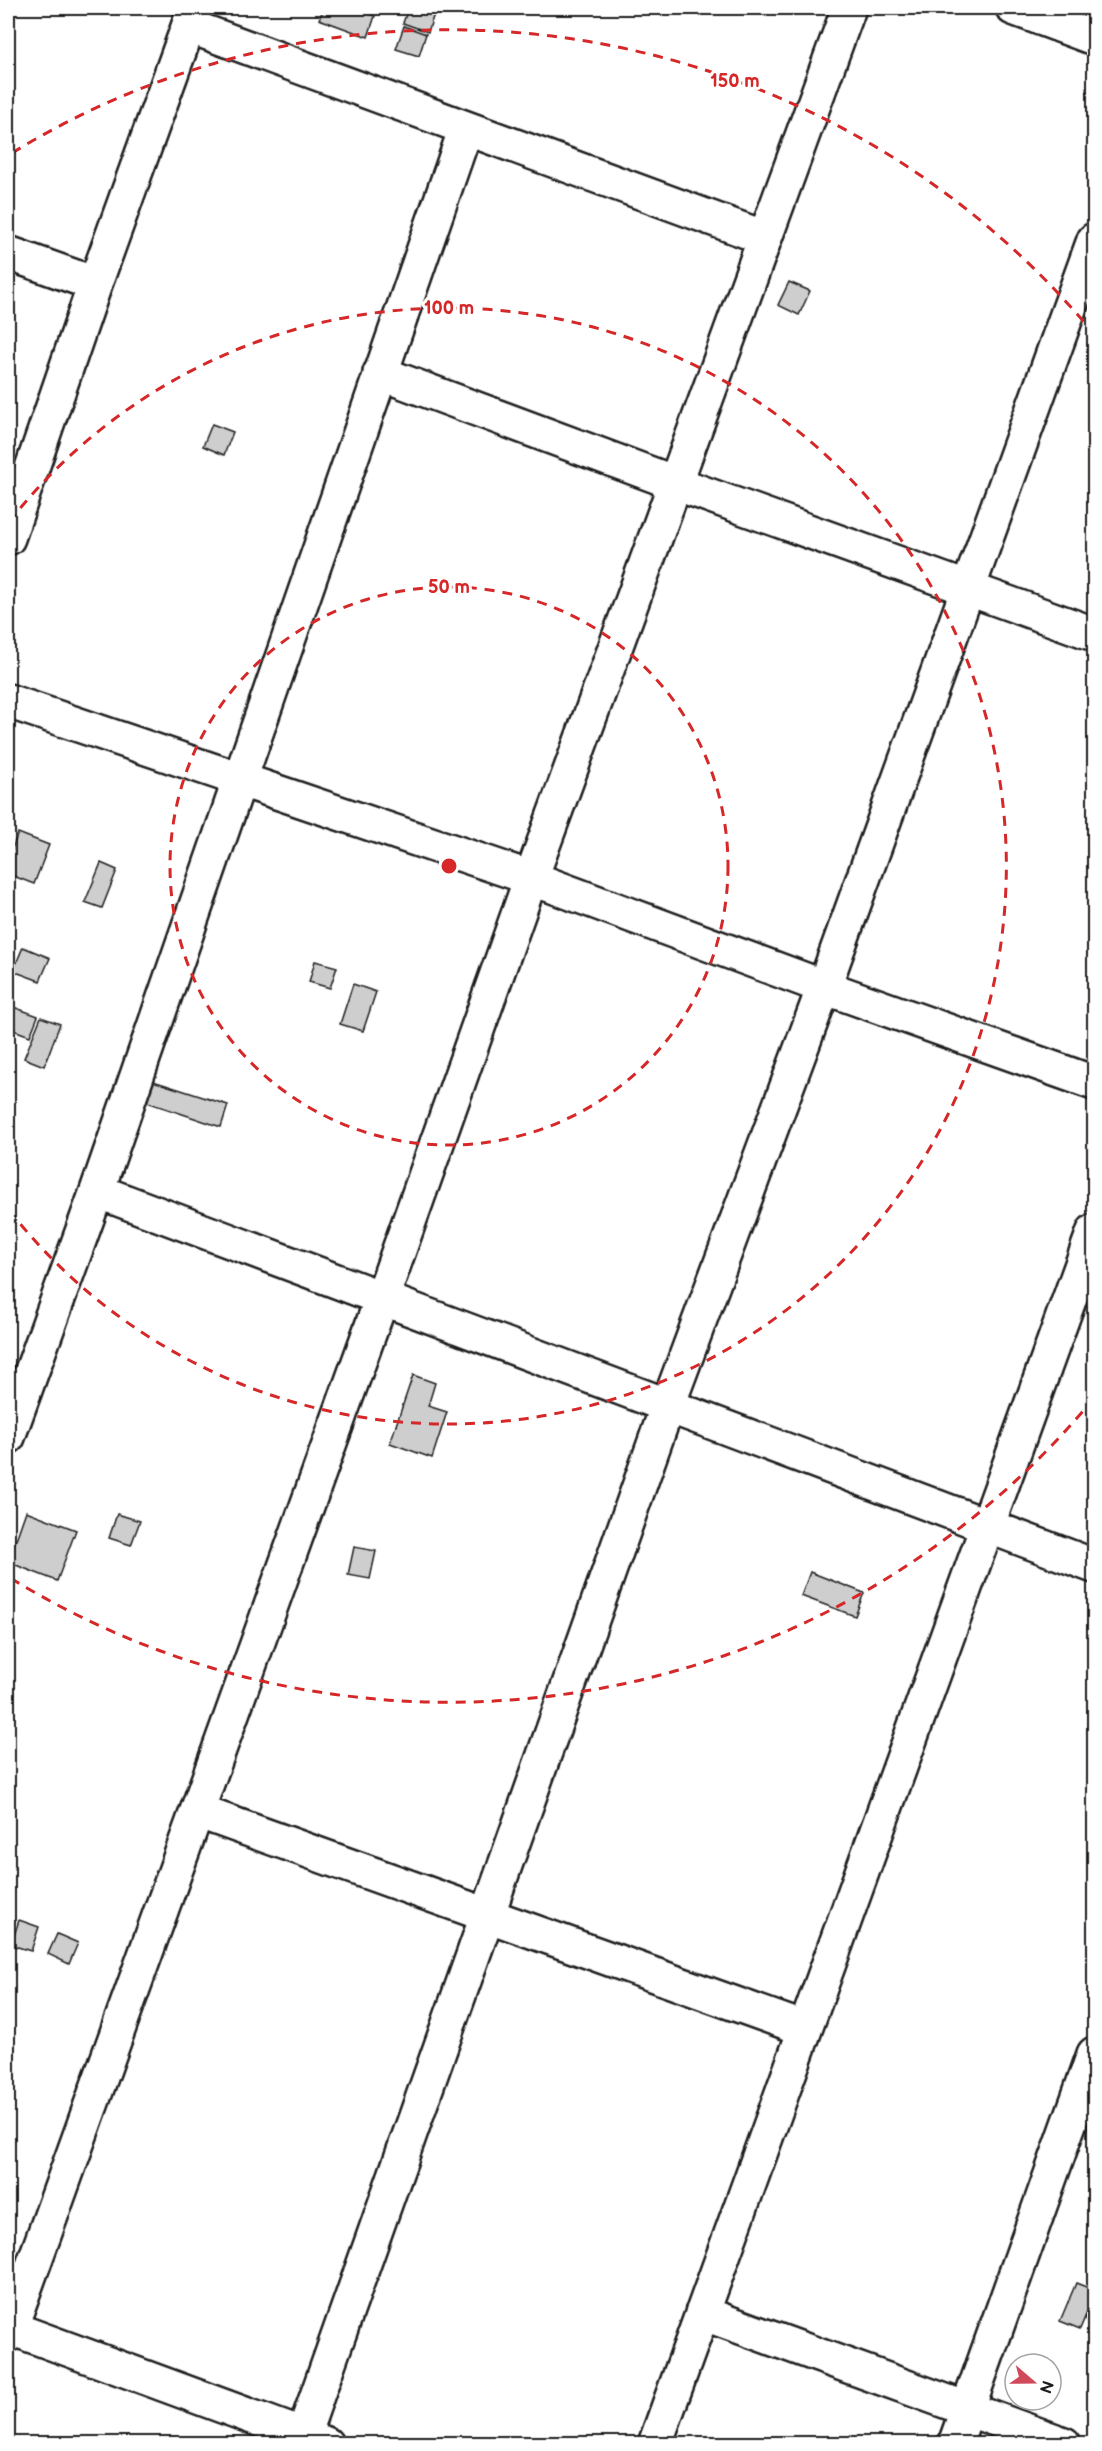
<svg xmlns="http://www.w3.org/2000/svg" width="1102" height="2451" font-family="'Balsamiq Sans',sans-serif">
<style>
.building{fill:#cecece;stroke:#1c1c1c;stroke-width:1.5}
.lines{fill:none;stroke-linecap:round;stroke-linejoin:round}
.street-casing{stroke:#1c1c1c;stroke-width:38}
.street{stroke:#fff;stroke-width:33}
.ring{fill:none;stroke:#d62828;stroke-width:3;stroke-dasharray:10 8}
.centre{fill:#d62828;stroke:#fff;stroke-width:3}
.ring-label{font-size:18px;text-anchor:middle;font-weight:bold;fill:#d62828;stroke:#fff;stroke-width:6;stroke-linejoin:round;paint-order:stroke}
</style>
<rect width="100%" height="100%" fill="#fff"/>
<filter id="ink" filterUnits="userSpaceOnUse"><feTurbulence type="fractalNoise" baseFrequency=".0167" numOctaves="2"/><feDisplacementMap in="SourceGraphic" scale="12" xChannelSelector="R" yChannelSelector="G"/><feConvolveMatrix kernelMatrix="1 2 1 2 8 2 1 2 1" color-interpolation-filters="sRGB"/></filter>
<g filter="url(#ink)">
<path class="building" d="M324,8H352L375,16L368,37L319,19Z
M408,8H436L428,32L403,23Z
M404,26L426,34L419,56L396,49Z
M789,282L810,291L799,315L778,305Z
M212,424L233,432L224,455L203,446Z
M18,833L49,845L34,884L8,874V859Z
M101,863L117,870L102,908L85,902Z
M23,947L50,958L40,981L13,971Z
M315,961L337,967L330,988L309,982Z
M353,984L376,992L363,1031L340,1024Z
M8,1005L38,1016L30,1036L8,1028Z
M8,1005L38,1016L30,1036L8,1028Z
M41,1017L60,1024L44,1066L24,1058Z
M153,1081L228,1105L221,1127L147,1102Z
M413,1375L435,1383L428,1406L447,1412L432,1458L390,1443Z
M26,1511L76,1530L57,1581L8,1562Z
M117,1514L140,1521L131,1545L109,1538Z
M354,1547L376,1551L370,1579L348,1575Z
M810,1572L864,1593L855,1616L801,1596Z
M19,1920L39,1927L31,1951L11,1945Z
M57,1934L78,1943L69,1964L48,1954Z
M1076,2283L1094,2290V2296L1080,2329L1060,2321Z"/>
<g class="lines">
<g class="street-casing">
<path id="street" d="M1013,8L1094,38
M189,26L765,238
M8,253L95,284
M380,373L675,483L1094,634
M8,538L95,284L195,8
M8,701L531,878L824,987L1094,1083
M97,1191L1094,1566
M8,1437L97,1191L466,128
M197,1811L805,2029
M702,2313L1064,2444
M8,2327L326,2444
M8,2335L382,1298L531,878L849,8
M300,2444L668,1405L824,987L1094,240
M655,2444L1094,1231
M955,2444L1094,2054"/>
</g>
<use href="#street" class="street"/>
</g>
</g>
<g class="ring">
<circle cx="449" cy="866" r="279"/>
<path d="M9 522A558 558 0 1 1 9 1210"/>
<path d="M1094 1398A836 836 0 0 1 12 1579M12 153A836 836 0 0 1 1094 334"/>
</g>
<circle cx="449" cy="866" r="9" class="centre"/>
<g class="ring-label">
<text x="735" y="87">150 m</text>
<text x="449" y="314">100 m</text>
<text x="449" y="593">50 m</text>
</g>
<rect width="1102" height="2451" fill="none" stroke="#fff" stroke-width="30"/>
<rect x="15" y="15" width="1072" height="2421" fill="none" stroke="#1c1c1c" stroke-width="2" filter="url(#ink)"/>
<g transform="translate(1033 2382) rotate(110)"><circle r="28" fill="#ffffff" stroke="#a4a4a4" stroke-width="1.5"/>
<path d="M0-4.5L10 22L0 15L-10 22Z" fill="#d1495b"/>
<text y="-9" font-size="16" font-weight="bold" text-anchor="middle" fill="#1c1c1c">N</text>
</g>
</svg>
